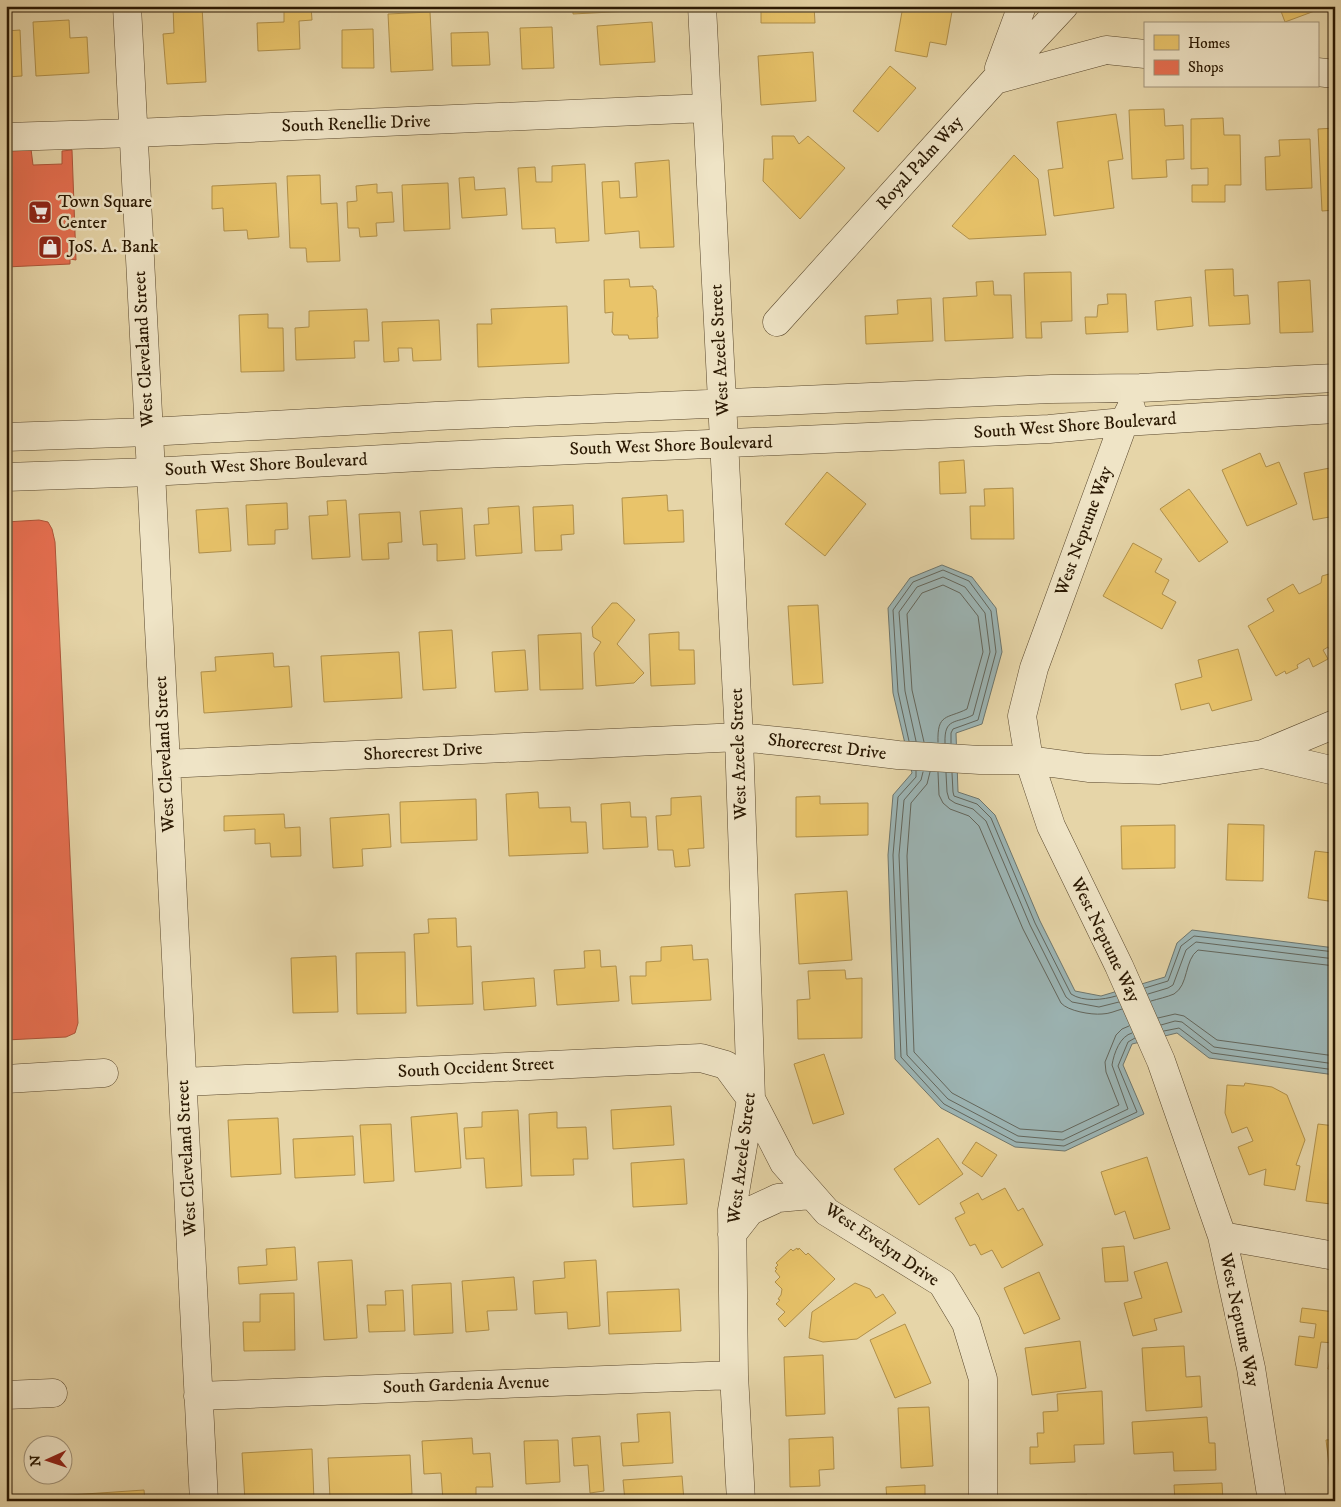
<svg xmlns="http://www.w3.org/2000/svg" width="1341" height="1507" font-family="'IM FELL DW Pica',serif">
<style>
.water{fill:#9cb5b5;stroke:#6e766d}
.homes{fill:#e9c46a;stroke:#b0904b}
.shops{fill:#e76f51;stroke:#ae5539}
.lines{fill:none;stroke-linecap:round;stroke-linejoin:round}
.shore{stroke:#63665c;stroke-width:1}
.minor-casing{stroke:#59472c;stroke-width:29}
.minor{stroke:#efe4c6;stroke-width:28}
.labels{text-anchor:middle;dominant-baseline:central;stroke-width:5;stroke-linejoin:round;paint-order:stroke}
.street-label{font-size:18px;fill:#2a1802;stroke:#efe4c6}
.poi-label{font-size:18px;fill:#2a1802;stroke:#efe4c6;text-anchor:start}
</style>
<rect width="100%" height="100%" fill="#e6d5a8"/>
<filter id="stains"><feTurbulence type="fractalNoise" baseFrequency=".004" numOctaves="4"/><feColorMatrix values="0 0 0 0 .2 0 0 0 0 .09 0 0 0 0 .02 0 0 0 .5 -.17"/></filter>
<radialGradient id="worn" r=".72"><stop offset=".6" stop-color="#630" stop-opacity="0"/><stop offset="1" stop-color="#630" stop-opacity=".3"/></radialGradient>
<path class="water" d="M942,565L972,577L996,608L1002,652L982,724L956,733L958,792L979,799L995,815L1040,921L1075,991L1101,996L1165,977L1177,943L1192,930L1335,948V1075L1209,1058L1177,1033L1132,1044L1123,1065L1144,1114L1065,1151L1015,1147L941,1108L895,1059L888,855L893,795L912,773L893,693L888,608L910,578Z"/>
<path class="homes" d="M173,6H202L206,82L167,84L163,34L174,33Z
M284,6H311L312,20L299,21L300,49L258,51L257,23L284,22Z
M573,6H648V10L573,14Z
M761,6H814L815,23H761Z
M903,6H953L946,45L930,42L927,57L895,51Z
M1279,6H1319L1320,9L1285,22Z
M430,12L433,70L391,72L388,14Z
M69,20L70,38L87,37L89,73L36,76L33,22Z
M652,22L655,62L600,65L597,26Z
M552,27L554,68L522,69L520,28Z
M373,29L374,68H342V30Z
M20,30L22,76L6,77V31Z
M488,32L490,65L452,66L451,33Z
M813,52L816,101L761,105L758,56Z
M890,66L916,88L878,132L853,111Z
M1164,109L1165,126L1183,125L1184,159L1166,160L1167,177L1132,179L1129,110Z
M1116,114L1123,159L1108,161L1114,208L1054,216L1048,170L1063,168L1057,122Z
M1223,118L1224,135H1240L1241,185H1225V202H1192V185H1208V168L1191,169V119Z
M1335,128V210L1322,211L1318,129Z
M772,136H794L799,144L808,136L845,168L800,219L763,181L764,159H773Z
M1310,139L1312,188L1266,190L1265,157L1280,156L1279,140Z
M1014,155L1038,179L1046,235L969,239L952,226Z
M669,160L674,247L640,248L639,231L605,234L602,182L619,181L620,198L637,197L635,163Z
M585,164L589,241L556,243L555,228L522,229L518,168L535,167L536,182H552V166Z
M320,175L321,204L337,203L340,261L307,262L306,248H290L287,176Z
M474,177L475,190L505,188L507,215L462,218L459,178Z
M276,183L279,237L248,239L247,230L224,231L223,208L212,209V186Z
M448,183L450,229L404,231L402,185Z
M377,184V193L392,192L394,222L376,223L377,236L360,237L359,228H348L347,202L357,201L356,186Z
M1233,269L1234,296L1248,295L1250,324L1209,326L1205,270Z
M1071,272L1072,321L1041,322L1042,338H1026L1024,273Z
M629,279L630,287L653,286V288L656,290L658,317H657L658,338L629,339L628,335H614L612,332L613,312L605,313L604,280Z
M1310,280L1313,332L1280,333L1278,282Z
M993,281L994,295H1011L1013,338L945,341L943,298L977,296L976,282Z
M1107,294H1126L1128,332L1086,334L1085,317H1097L1098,305L1108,304Z
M1191,297L1193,326L1157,330L1155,301Z
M931,298L933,341L866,344L865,316L898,314L897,300Z
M567,306L569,363L478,367L477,324H492L491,309Z
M367,309L369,341H354L355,358L296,360L295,328L309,327V311Z
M268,314V328H283L284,371L241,372L239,315Z
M439,320L441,360L413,361L412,348H398L399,361L384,362L382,322Z
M1260,453L1266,467L1279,462L1297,504L1247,526L1222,470Z
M964,460L966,493L940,494L939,462Z
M1335,467V516L1313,520L1304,473Z
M827,472L866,504L825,556L785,524Z
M1013,488L1014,539H971L970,506H985L984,489Z
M1189,489L1228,542L1199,562L1160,509Z
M667,495L668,511L683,510L684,542L624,544L622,498Z
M346,500L350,557L312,559L309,516L328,515L327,501Z
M287,503L288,529L275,530V544L248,545L246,505Z
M573,505L574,534L561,535L562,550L535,551L533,507Z
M519,506L522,553L476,556L474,525L489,524L488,508Z
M228,508L231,551L199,553L196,510Z
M462,508L465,559L437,561V544L423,545L420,511Z
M400,512L402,542L388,543L389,559L362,560L359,514Z
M1133,543L1162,559L1155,572L1169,580L1162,594L1176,602L1162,629L1103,596Z
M1329,574L1335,576V659L1328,647L1323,650L1328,659L1313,667L1309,658L1297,665L1298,668L1286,674L1285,671L1276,676L1248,626L1274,611L1267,599L1293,584L1299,594L1321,583L1322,576Z
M612,603H617L635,620L617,644L644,673L634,683L596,686L594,653L601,642L593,637L592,627Z
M818,605L823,683L793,685L788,606Z
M452,630L456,688L423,690L419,632Z
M679,632V650H694L695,684L651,686L649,634Z
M581,633L583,689L540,690L538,635Z
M1238,649L1252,700L1212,711L1209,703L1181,710L1175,684L1202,677L1198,660Z
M525,650L528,690L495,692L492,652Z
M399,652L402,698L324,702L321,656Z
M273,653L274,667L289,666L292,707L204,713L201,672L216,671L215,657Z
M538,792L539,808L570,807L571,822H586L588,853L509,856L506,794Z
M701,796L704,848L688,849L690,866L675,867L673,850H658L656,816L671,815V798Z
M820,796V804L868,803V835L796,837V797Z
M476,799L477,840L401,843L400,802Z
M630,802L631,817H646L648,847L603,849L601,804Z
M284,814L285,828L300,827L301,856L271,857L270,843L255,844V829L224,831V816Z
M389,814L391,847L362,849L363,866L333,868L330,818Z
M1228,824L1264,825L1263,881L1226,880Z
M1175,825V868L1122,869L1121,826Z
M1334,838L1335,902L1308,898L1315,851L1332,853Z
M847,891L852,960L799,964L795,894Z
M456,918L457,947L471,946L473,1004L417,1006L414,934L429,933L428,919Z
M692,945L693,960L708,959L711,1000L632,1004L630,976H646V962L661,961V947Z
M600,950L601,967L616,966L619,1001L557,1005L554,970L585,968L584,951Z
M405,952L406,1013L357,1014L356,953Z
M336,956L338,1012L293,1013L291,958Z
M845,970L846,979L862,978V1038L798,1039L797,1000L810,999L808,971Z
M534,978L536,1006L484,1010L482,982Z
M824,1054L844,1114L813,1124L794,1064Z
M1245,1083L1272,1087L1287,1095L1305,1140L1296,1165L1300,1166L1295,1190L1264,1185L1266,1169L1249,1175L1238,1147L1253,1141L1247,1127L1232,1133L1225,1113L1227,1085L1244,1086Z
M671,1106L674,1145L613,1149L611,1110Z
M518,1110L522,1186L486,1188L484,1158L466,1159L464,1128L482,1127V1112Z
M557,1112V1128L586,1127L588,1159H573L574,1175L531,1176L529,1114Z
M457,1113L461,1168L415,1172L411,1117Z
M278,1118L281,1174L231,1177L228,1120Z
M391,1124L394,1181L364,1183L360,1125Z
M1318,1124L1335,1126V1189L1331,1204L1306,1201Z
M353,1136L355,1175L295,1178L293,1139Z
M938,1138L963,1174L919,1205L894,1169Z
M976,1142L997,1155L982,1177L962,1163Z
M1147,1157L1170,1229L1134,1239L1125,1211L1115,1215L1101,1172Z
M684,1159L687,1204L633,1207L631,1163Z
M1005,1188L1018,1211L1023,1208L1043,1245L1002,1268L992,1250L981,1255L975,1244L970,1246L955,1218L965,1213L960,1203L978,1193L982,1200Z
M1124,1246L1128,1281L1105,1282L1102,1248Z
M295,1247L297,1280L239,1284L238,1267L267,1265L266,1249Z
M797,1248L798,1250L799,1248L806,1255L808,1253L835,1279L785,1327L778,1319L785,1312L776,1304L780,1300L778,1299L781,1295L782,1289L775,1282L780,1277L775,1271L777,1269L775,1268L778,1265L776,1263L791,1249L793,1251Z
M352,1260L357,1338L324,1340L318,1262Z
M596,1260L600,1326L568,1329L567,1312L535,1314L533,1281L565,1278L564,1262Z
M1167,1262L1182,1312L1154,1319L1157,1330L1133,1336L1124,1303L1142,1298L1134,1272Z
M1039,1272L1060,1319L1024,1334L1004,1288Z
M514,1277L517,1310L487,1311L489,1330L466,1332L462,1281Z
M451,1283L453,1333L414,1335L412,1285Z
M855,1283L870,1289L876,1298L883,1294L896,1313L857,1339L823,1342L809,1338L812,1312Z
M679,1289L681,1331L609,1334L607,1292Z
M403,1290L405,1331L369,1332L367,1305H386L385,1291Z
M294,1293L295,1350L244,1351L243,1322H260V1294Z
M1302,1308L1335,1312V1370L1328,1369L1333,1343L1321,1342L1317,1368L1295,1365L1299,1336L1314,1338L1316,1324L1300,1322Z
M905,1324L931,1383L895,1398L870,1340Z
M1080,1341L1086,1388L1032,1395L1025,1348Z
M1184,1346L1186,1377L1200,1376L1202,1407L1146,1411L1142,1348Z
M823,1355L825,1414L786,1416L784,1357Z
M1102,1391L1104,1444L1074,1445L1075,1462L1030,1464V1447H1038L1037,1433H1044L1043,1412L1058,1411L1057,1394Z
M929,1407L933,1466L901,1468L898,1408Z
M670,1412L673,1463L623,1466L621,1443L639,1442L637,1414Z
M1207,1417L1209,1443H1215L1216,1470L1174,1471L1173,1452L1134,1454L1132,1422Z
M600,1436L604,1491L590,1493L588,1465L574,1466L572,1438Z
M833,1437L834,1469L819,1470L820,1486L790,1487L789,1439Z
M472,1438L473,1454L490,1453L493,1487H476V1501H443L441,1473L424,1474L422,1441Z
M1335,1439V1480H1331L1326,1440Z
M558,1440L560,1482L526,1484L524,1441Z
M312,1449L314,1501H245L242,1453Z
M410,1455L412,1494L330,1498L328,1458Z
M682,1476L684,1501H625L623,1480Z
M1222,1483L1223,1501H1175L1174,1485Z
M925,1485V1501H887L886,1487Z
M144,1490L145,1501H41V1497Z
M1087,1495V1501H1028L1038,1500V1497Z"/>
<path class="shops" d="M31,149L33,165L62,164V151L72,150L76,260L70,259V264L6,267V150Z
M39,520L48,522L52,529L55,542L78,1023L75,1033L66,1037L6,1040V522Z"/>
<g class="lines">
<path class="shore" d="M909,741L898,692L893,610L913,582L943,570L969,581L991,611L996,652L978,720L953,729L951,733V743
M916,741L905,691L899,612L917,587L943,577L965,587L985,613L990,652L973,715C956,724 944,717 945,743
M924,742L912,690L907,614L922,593L943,585L960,593L978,616L983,652L967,709C947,719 937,713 938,742
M916,771V777L898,797L893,855L901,1057L944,1104L1016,1142L1064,1146L1137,1112L1118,1066L1128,1042L1135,1038
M923,772L921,780L904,800L899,855L907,1055L948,1099L1018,1136L1063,1140L1128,1109L1112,1065C1114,1053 1120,1036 1132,1033
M930,772L927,784L911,803L907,856L914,1052L952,1093L1020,1129L1062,1132L1119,1105L1106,1072L1105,1062L1116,1035L1122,1029L1129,1026
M938,772L939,795L943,803L950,809L969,816L979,826L1023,929L1061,1003C1068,1011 1091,1015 1102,1014C1109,1014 1115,1011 1122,1009
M946,773L947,792L949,799L955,803L973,809L986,821L1030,925L1066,997L1072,1002L1099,1007L1119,1002
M952,773L953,792L954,796L977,804L991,818L1035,923L1071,994C1083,1002 1103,1000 1116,996
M1145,988L1168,981L1181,946L1194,936L1335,952
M1148,994L1168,988L1173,985L1186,950L1196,942L1335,959
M1151,1001C1158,999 1167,997 1174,994C1189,985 1184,960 1198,950L1335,966
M1158,1018L1175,1014L1184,1016L1217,1040L1335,1056
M1161,1025L1175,1021L1182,1022L1214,1047L1335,1064
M1164,1031L1179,1028L1212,1053L1335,1070"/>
<g class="minor-casing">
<path id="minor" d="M127,6L204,1501
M702,6L739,737L751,1099L732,1210L734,1375L741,1501
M999,68L1022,6
M1317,72L1335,74
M995,80L1106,50L1145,54
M6,137L134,133L706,108
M777,322L995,80L1064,6
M1131,408L1124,422L1034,668L1022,716L1029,760L1051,826L1119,966L1161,1061L1222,1236L1251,1368L1272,1501
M6,437L148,432L436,416L1051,389L1140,388L1335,378
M6,477L150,472L438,456L1049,429L1124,422L1335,409
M1263,754L1335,724
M166,764L739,737L798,743L898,755L980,760H1029L1088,768L1159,770L1263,754L1335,771
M6,1079L104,1073
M183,1082L701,1058L726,1065L751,1099L784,1163L827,1212L942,1283L966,1323L983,1379V1501
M732,1234L750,1211L778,1198L811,1195
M1222,1236L1335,1256
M6,1395L53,1393
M198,1396L734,1375"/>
</g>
<use href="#minor" class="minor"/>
</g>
<defs>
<g id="supermarket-square" transform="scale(1.25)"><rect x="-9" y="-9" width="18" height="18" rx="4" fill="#8f2418" stroke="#efe4c6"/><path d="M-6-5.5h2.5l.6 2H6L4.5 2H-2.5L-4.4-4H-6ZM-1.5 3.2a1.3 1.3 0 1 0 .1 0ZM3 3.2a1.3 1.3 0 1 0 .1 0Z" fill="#fff"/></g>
<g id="shop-square" transform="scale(1.25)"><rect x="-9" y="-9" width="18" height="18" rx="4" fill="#8f2418" stroke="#efe4c6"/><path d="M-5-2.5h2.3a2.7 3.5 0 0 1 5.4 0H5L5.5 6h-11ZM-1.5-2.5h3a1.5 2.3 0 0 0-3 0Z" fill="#fff"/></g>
</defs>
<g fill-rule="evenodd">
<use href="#supermarket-square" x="40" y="212"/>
<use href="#shop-square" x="50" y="247"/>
</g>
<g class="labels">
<g class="street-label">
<text transform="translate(356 124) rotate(-2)">South Renellie Drive</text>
<text transform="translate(920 163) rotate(-48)">Royal Palm Way</text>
<text transform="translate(144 349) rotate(-93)">West Cleveland Street</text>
<text transform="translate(720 350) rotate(-93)">West Azeele Street</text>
<text transform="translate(1075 426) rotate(-4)">South West Shore Boulevard</text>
<text transform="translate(671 446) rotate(-2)">South West Shore Boulevard</text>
<text transform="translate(266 465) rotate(-3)">South West Shore Boulevard</text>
<text transform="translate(1084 531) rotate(-70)">West Neptune Way</text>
<text transform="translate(827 747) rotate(7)">Shorecrest Drive</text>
<text transform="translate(423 752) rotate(-3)">Shorecrest Drive</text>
<text transform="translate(165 754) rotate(-93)">West Cleveland Street</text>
<text transform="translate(739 754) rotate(-92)">West Azeele Street</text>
<text transform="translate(1105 940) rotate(64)">West Neptune Way</text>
<text transform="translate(476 1068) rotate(-3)">South Occident Street</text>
<text transform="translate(187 1158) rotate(-93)">West Cleveland Street</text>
<text transform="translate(742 1158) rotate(-83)">West Azeele Street</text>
<text transform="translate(882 1245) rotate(34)">West Evelyn Drive</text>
<text transform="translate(1239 1320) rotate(78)">West Neptune Way</text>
<text transform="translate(466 1385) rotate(-2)">South Gardenia Avenue</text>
</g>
<g class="poi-label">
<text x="58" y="202">Town Square<tspan x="58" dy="21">Center</tspan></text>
<text x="68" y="247">JoS. A. Bank</text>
</g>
</g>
<rect width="1341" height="1507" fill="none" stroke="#e6d5a8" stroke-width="25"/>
<rect x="8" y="8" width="1326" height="1492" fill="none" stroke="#2a1802" stroke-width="2.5"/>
<rect x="12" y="12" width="1316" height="1482" fill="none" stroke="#2a1802"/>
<rect x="1144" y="22" width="175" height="65" fill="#efe4c6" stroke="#a09278"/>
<rect x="1154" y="35" width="25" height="15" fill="#e9c46a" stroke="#a09278"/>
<text x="1188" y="48" font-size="15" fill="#2a1802">Homes</text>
<rect x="1154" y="60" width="25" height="15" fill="#e76f51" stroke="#a09278"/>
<text x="1188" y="72" font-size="15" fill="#2a1802">Shops</text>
<g transform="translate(48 1460) rotate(267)"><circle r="24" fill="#efe4c6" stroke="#a09278"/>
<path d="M0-4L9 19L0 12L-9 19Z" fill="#8f2418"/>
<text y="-8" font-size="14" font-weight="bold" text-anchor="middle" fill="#2a1802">N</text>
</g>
<rect width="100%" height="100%" filter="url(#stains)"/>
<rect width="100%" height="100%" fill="url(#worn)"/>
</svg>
